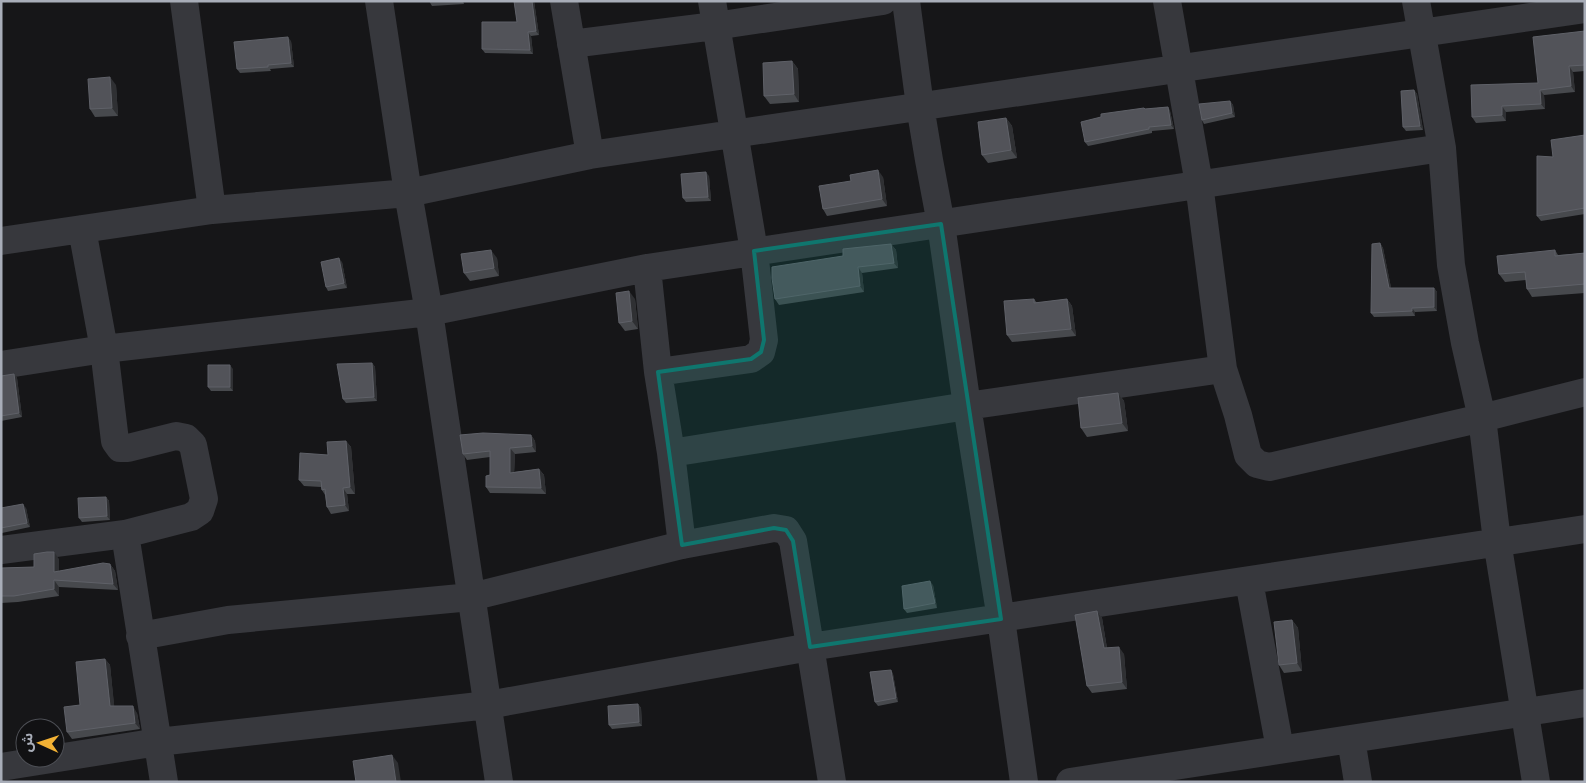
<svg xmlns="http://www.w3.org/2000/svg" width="1586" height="783" font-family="'Asap Condensed','Noto Sans Arabic',sans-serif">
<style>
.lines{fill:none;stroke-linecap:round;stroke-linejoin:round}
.minor{stroke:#37383d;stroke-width:28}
.wall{fill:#47494d}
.shaded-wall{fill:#2f3033}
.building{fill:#525359;stroke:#5f6168}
.marked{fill:#0f766e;fill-opacity:0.2;stroke:#0f766e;stroke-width:4;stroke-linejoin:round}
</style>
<rect width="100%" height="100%" fill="#161618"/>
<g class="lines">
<path class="minor" d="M184,1L212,210
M379,1L408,193L429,312L499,782
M564,1L590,155
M906,1L920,106L929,160L941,224L967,406L1001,619L1024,782
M1167,1L1199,184L1223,369L1238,415L1248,455L1257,464L1269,467L1482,418L1585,392
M1416,1L1442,148L1451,265L1465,343L1482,418L1497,541L1536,782
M571,44L715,26L883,1
M1,241L212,210L408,193L590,155L1585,9
M647,268L658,372L671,453L682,545
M1,365L104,349L429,312L647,268L1442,148
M658,372L751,359L761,352L764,340L754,251L712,1
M671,453L967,406L1223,369
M125,534L164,782
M1,550L125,534L191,517L200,511L204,499L193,445L186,438L176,436L128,448H120L115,441L104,349L82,229
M1249,581L1280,749
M140,636L228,620L471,597L682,545L774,528L786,530L793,541L832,782
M1351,739L1358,782
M1,767L158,742L488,705L810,647L1585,529
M1070,782L1585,703"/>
</g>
<path class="wall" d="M429,1H463L464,4L432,6Z
M514,1H534L539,35L531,36L533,54L485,53L482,49L517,22Z
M1585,31V71L1573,72L1575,92L1544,95L1545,109L1506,112V121L1476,123L1472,117L1538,83Z
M291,41L294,67L270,69L271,71L240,73L237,69Z
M792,61L798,69L799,102L770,104L764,96Z
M116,85L118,116L95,117L90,109Z
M1414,90L1417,94L1423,130L1406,131L1403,127Z
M1230,101L1233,105L1235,117L1204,124L1202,120Z
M1168,107L1170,111L1174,129L1152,131V133L1088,146L1085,142L1145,109Z
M1006,118L1012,126L1017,158L988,163L982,155Z
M1585,135V214L1541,221L1537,216L1553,157Z
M709,176L711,201L686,202L683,198Z
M883,177L887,206L827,216L823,209Z
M1380,243L1383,248L1391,288H1434L1437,292V311L1415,312V316L1374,317L1371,313Z
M891,244L896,250L898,268L862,273L864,292L779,305L775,299L843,256Z
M1555,250L1558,255L1585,253V293L1532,297L1527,289L1526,280L1505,282L1499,274Z
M497,258L499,276L470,281L464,273Z
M342,262L347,288L328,291L326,287Z
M635,299L638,329L625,331L619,323Z
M1034,299L1037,303L1067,299L1072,306L1076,336L1012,342L1007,335Z
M372,363L375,367L377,401L346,403L343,399Z
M233,369V391H211L208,387Z
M14,374L17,378L22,417L1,421V376Z
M1118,393L1124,401L1128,431L1087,437L1081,428Z
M531,435L535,441L536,452L515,454L514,472L539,469L544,475L546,494L490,493L486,487L490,475V457L467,460L463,454Z
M346,441L351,447L355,494H347L349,511L331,514L327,507L325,495L322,490L321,487L304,486L299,480L328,455Z
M106,497L109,501L110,520L82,522L79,518Z
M1,508H26L30,527L2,533Z
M59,559V571L110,564L115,571L118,590L59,587V596L18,602L1,603V568L34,567Z
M933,585L937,608L907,613L904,609Z
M1097,611L1102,618L1107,648L1124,654L1127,689L1092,693L1087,686Z
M1292,620L1298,628L1302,671L1284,673L1279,665Z
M105,659L110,665L114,706L137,713L140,729L72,739L67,732L80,705Z
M891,670L893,674L898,702L878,706L875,702Z
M638,704L641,708L642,726L612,729L609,725Z"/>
<path class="shaded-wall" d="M532,1H534L539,35L536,31Z
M528,32L531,36L533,54L530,50Z
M288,37L291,41L294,67L291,63Z
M792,61L798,69L799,102L794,94Z
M1569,66L1573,72L1575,92L1571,86Z
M110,77L116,85L118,116L112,108Z
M1414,90L1417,94L1423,130L1420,126Z
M1540,90L1544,95L1545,109L1541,104Z
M1230,101L1233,105L1235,117L1232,113Z
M1502,106L1506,112V121L1502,115Z
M1168,107L1170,111L1174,129L1171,125Z
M1006,118L1012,126L1017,158L1011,150Z
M878,170L883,177L887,206L882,199Z
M706,172L709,176L711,201L708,197Z
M1380,243L1383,248L1392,292L1389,288Z
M891,244L896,250L898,268L894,263Z
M491,250L497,258L499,276L494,268Z
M339,258L342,262L347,288L344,283Z
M858,267L862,273L864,292L860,286Z
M1434,288L1437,292V311L1434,307Z
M629,291L635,299L638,329L632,321Z
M1067,299L1072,306L1076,336L1071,329Z
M1412,308L1415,312V316L1412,311Z
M372,363L375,367L377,401L374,397Z
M230,365L233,369V391L230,387Z
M14,374L17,378L22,417L19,413Z
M1118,393L1124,401L1128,431L1122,423Z
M531,435L535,441L536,452L532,446Z
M346,441L351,447L355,494L350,487Z
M510,448L515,454L514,479L510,473Z
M539,469L544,475L546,494L541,488Z
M343,488L347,494L349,511L345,505Z
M106,497L109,501L110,520L107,516Z
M23,504L26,508L30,527L27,523Z
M54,552L59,559V578L54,572Z
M110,564L115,571L118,590L113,584Z
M54,580L59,587V596L54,589Z
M930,581L933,585L937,608L935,603Z
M1097,611L1102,618L1108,655L1104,648Z
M1292,620L1298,628L1302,671L1297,663Z
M1119,647L1124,654L1127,689L1122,682Z
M105,659L110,665L115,713L110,706Z
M891,670L893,674L898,702L896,698Z
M638,704L641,708L642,726L639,722Z
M133,706L137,713L140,729L135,723Z
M392,755L398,763L401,782H396Z"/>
<path class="building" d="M514,1H532L536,31L528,32L530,50L482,49V22H517Z
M1585,31V65L1569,66L1571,86L1540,90L1541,104L1502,106V115L1472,117L1471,85L1538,83L1533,37Z
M288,37L291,63L268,65V67L237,69L234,42Z
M792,61L794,94L764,96L763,63Z
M110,77L112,108L90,109L88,79Z
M1414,90L1420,126L1403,127L1401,91Z
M1230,101L1232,113L1202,120L1199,104Z
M1168,107L1171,125L1149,127V129L1085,142L1081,122L1101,117V114L1144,108L1145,109Z
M1006,118L1011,150L982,155L978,122Z
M1585,135V208L1537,216V156L1553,157L1551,140Z
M878,170L882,199L823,209L819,186L851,181L850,175Z
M706,172L708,197L683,198L681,174Z
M1380,243L1389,288H1434V307L1412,308V311L1371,313L1372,244Z
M891,244L894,263L858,267L860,286L775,299L772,278V267L843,256V249Z
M491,250L494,268L464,273L461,254Z
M1555,250V256L1585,253V284L1527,289L1525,272L1499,274L1497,256Z
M339,258L344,283L326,287L321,262Z
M629,291L632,321L619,323L616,293Z
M1034,299V303L1067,299L1071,329L1007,335L1004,301Z
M372,363L374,397L343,399L337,364Z
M208,365H230V387H208Z
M14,374L19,413L1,416V376Z
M1118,393L1122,423L1081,428L1078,398Z
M483,433L531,435L532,446L510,448V473L539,469L541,488L486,487V476L490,475V451L463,454L460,435Z
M346,441L350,487L343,488L345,505L327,507L325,489L322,490L321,481L299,480L300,453L328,455L327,442Z
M106,497L107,516L79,518L78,498Z
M23,504L27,523L1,528V508Z
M47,552H54V572L103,563L110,564L113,584L54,580V589L14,596H1V568L34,567V554Z
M930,581L935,603L904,609L902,586Z
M1097,611L1104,648L1119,647L1122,682L1087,686L1075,615Z
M1292,620L1297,663L1279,665L1274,622Z
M105,659L110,706H133L135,723L67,732L64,707L80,705L76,662Z
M891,670L896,698L875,702L870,672Z
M638,704L639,722L609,725L608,706Z
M392,755L396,782H356L353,761Z"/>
<path class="marked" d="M941,224L1001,619L810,647L793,541L786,530L774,528L682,545L658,372L751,359L761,352L764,340L754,251Z"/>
<rect width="1586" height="783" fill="none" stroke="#a8adb8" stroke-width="5"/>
<g transform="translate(40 743) rotate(273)"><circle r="24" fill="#111113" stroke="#4d4f55"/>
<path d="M0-4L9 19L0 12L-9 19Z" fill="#f2b134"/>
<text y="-8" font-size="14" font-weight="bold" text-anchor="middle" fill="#a8adb8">ش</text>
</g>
</svg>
